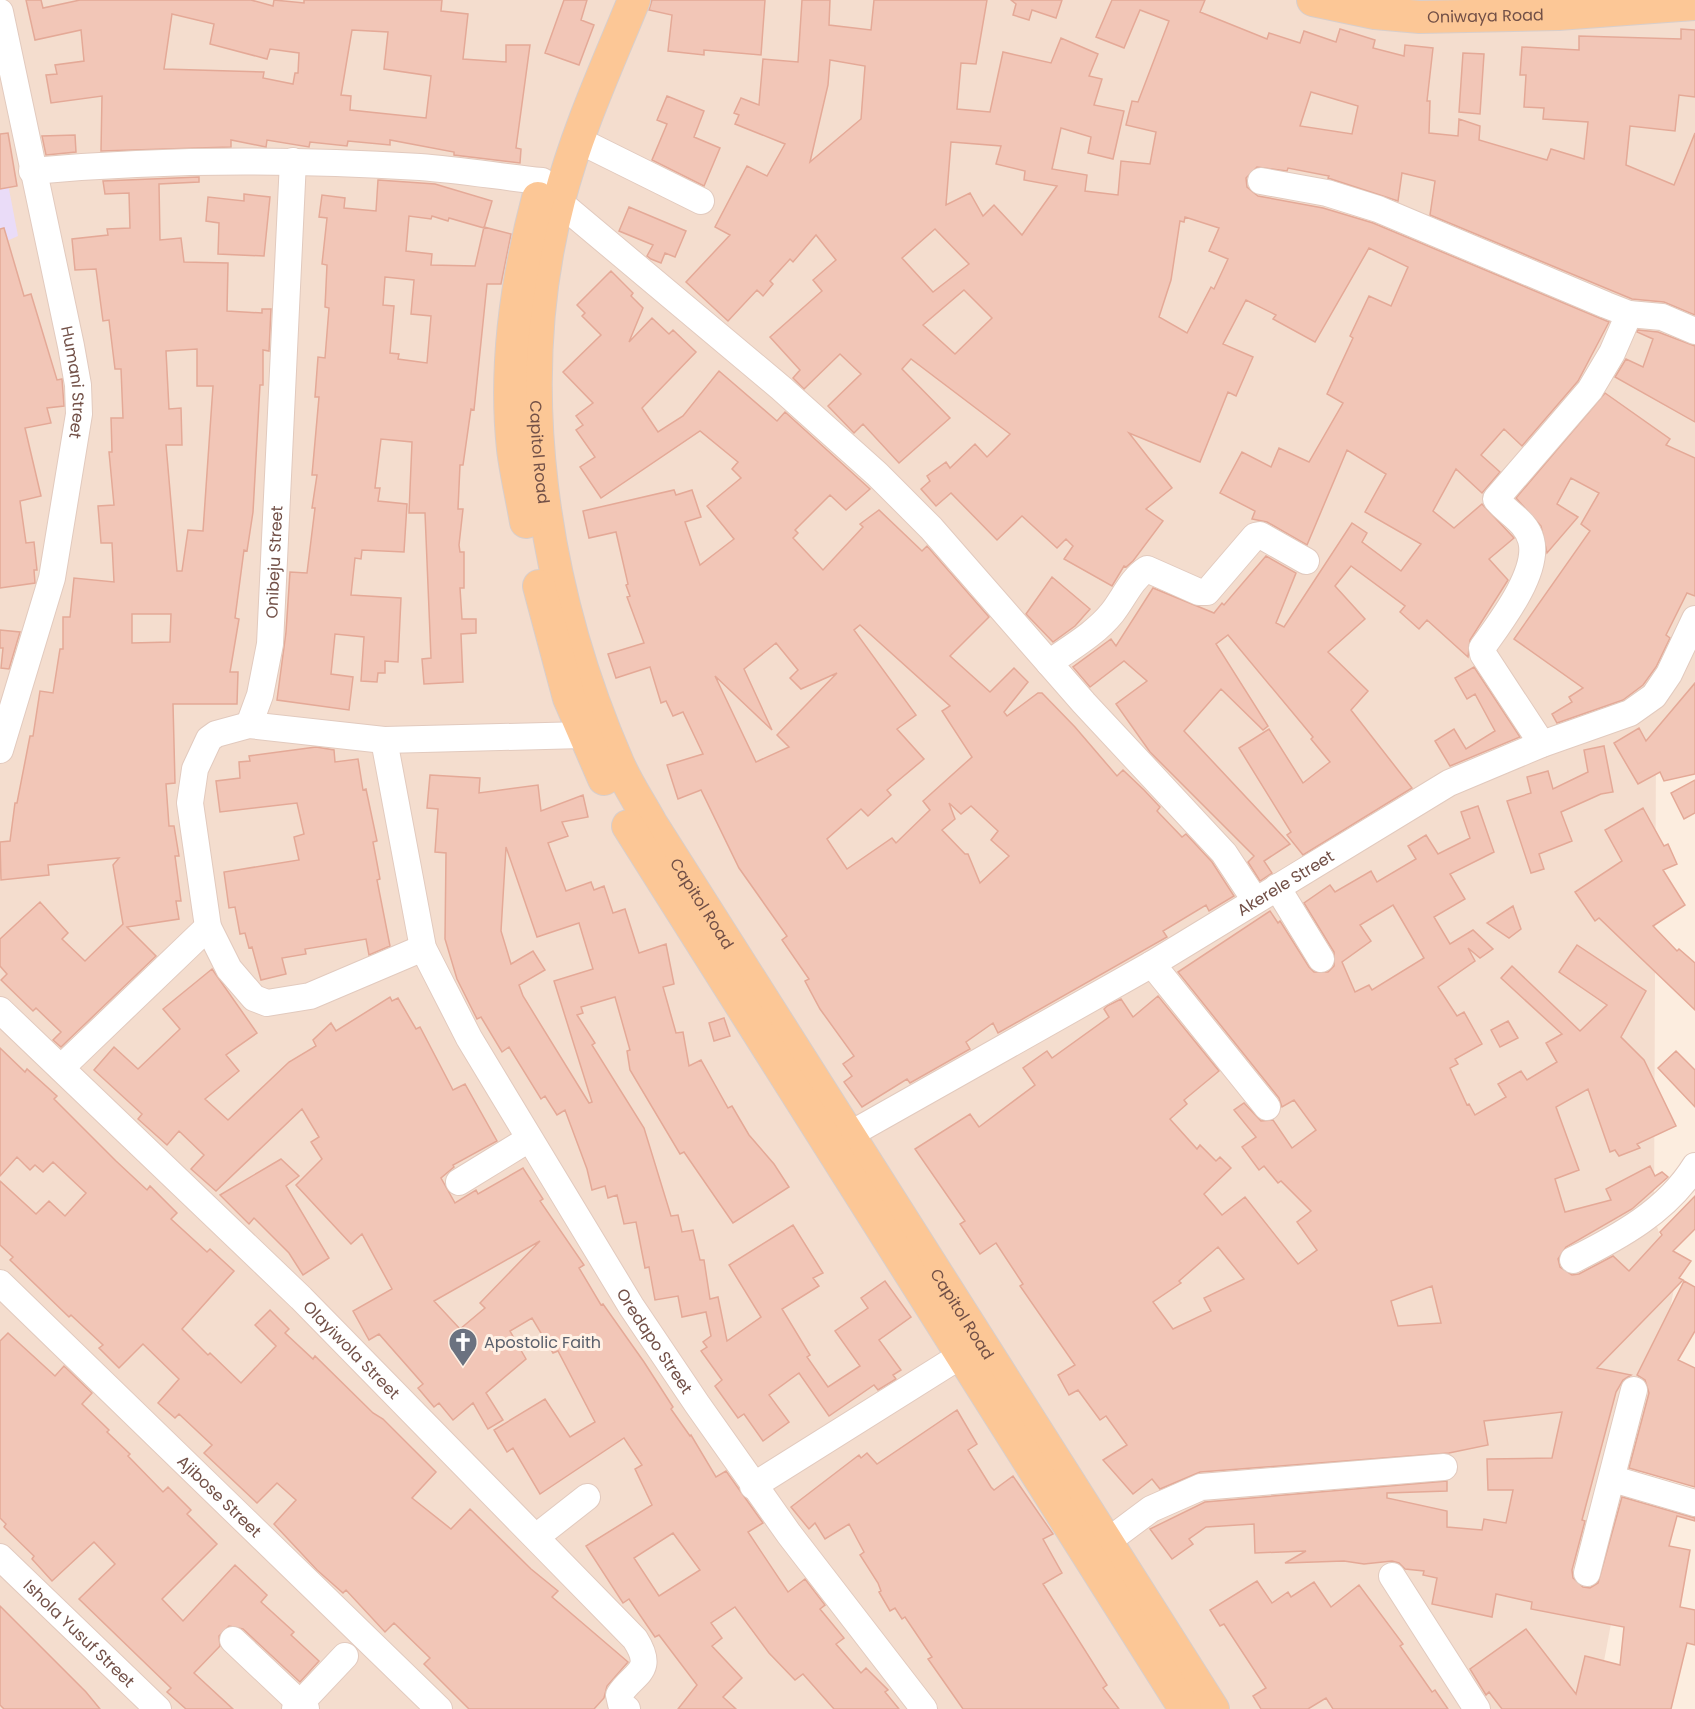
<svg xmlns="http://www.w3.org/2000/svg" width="1695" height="1709" font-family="Poppins,sans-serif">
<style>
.residential{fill:#f4ddce}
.education{fill:#eadcf8}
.building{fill:#f2c6b7;stroke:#e4a997;stroke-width:1.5;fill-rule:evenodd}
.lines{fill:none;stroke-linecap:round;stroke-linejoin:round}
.minor-casing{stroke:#e2cabe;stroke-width:28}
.major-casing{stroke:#d8cecb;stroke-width:34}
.minor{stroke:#fff;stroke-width:26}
.major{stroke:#fcc796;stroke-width:32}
.labels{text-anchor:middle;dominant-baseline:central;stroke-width:6;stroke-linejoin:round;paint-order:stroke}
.street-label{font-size:16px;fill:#725047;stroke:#fff1e5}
.worship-label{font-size:16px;fill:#5b616d;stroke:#fff1e5;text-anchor:start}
</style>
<rect width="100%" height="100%" fill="#fceddf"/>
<path class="residential" d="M0,0H1695V721L1656,745L1654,1217L1675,1283L1595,1709H0Z"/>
<path class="education" d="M0,142L18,236L0,244Z"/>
<path class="building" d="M26,0H41L43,8L80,0H251L273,6L274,0L304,3V0H442L441,11L468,14L463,59L506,62V45H530L516,148L521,149L520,163L454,155V152L390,140V145L348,141L347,146L310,142L309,147L267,140L266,147L231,140V147L101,151L102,96L51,103L46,75L57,74L55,65L84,61L81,30L35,40ZM172,14L214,24L210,44L267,59L270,49L299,53L298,73H295L293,84L263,78L264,72L164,69ZM352,30L388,32L384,69L431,76L426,118L350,110L351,96L341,95Z
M564,0H587L581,20L594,25L579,65L545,53Z
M652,0H765L761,55L704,50V55L668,51L672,15L649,10Z
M802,0H830L829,25L871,30L874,0H987L976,64L961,63L957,109L990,112L1003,52L1051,63L1061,38L1098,54L1089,76L1102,79L1094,105L1124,111L1113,159L1088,153L1091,137L1061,128L1052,169L1087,175L1085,191L1118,195L1121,161L1150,164L1156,132L1126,125L1132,101L1138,102L1169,21L1140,10L1124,48L1096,37L1112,0H1205L1200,12L1267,39L1269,33L1300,43L1304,31L1336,42L1340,29L1375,40L1373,48L1404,56L1405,45L1433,48L1427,101H1430L1429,133L1458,136L1459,119L1480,126L1479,140L1547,160L1551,149L1584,159L1588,122L1543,119L1544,108L1524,107L1526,75H1520L1522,47L1579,50V36L1681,39V29L1695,30V97L1679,95L1675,131L1630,126L1626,165L1674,185L1695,133V315L1664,302L1632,299L1430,215L1435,181L1402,173L1398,201L1328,178L1329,176L1288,168L1287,171L1257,167L1246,178L1247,187L1258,196L1323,208L1373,223L1609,322L1578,381L1522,446L1504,429L1481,455L1500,472L1482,493L1456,469L1433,511L1454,528L1482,504L1514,538L1489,559L1508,580L1470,640L1468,657L1427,620L1419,629L1400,612L1405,606L1351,566L1335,586L1365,619L1328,652L1368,691L1351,710L1412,788L1303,855L1287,835L1291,832L1239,748L1269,729L1303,783L1330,762L1311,739L1313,737L1228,635L1216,644L1268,726L1263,730L1221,689L1184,731L1290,844L1264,861L1272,873L1260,881L1248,862L1254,856L1150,752L1116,704L1147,681L1124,661L1090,687L1073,667L1111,639L1116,646L1153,588L1214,613L1222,603L1224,605L1266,556L1296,573L1276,623L1284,627L1352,523L1367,533L1362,542L1401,571L1421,544L1365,512L1386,474L1347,450L1307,545L1267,522L1252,519L1255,511L1220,493L1242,452L1271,467L1279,448L1309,462L1343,403L1327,394L1353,338L1350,336L1369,296L1391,306L1408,267L1369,248L1315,342L1273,319L1276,315L1246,300L1223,344L1253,357L1236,396L1228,392L1200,462L1129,433L1172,488L1146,509L1163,521L1133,561L1126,567L1124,566L1112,586L1064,559L1073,546L1066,539L1057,548L1022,516L997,540L951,493L936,506L921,489L930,481L927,476L946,462L950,468L975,444L987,457L1010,434L911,359L902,369L950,418L899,463L863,424L854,433L828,406L861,374L840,354L804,389L793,378L800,370L770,337L822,291L813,280L836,260L816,235L793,262L790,259L770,281L773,284L763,296L757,290L728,321L686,282L730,235L715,227L747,166L767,176L785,144L735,124L739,115L734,113L741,98L759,105L763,59L798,62ZM830,60L865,66L861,119L810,162L828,85ZM1311,92L1358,106L1352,134L1300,126ZM951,142L1001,146L996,164L1025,171L1024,180L1057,186L1022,235L994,205L983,216L970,193L946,205ZM1185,217L1219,228L1209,251L1228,259L1214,289L1211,287L1187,333L1159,317L1171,280L1180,221L1184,222ZM935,229L969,264L933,292L902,258ZM964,290L992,318L955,354L923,325Z
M1011,0H1062L1056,18L1032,10L1029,20L1013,15L1016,4Z
M1463,53L1484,54L1480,114L1459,112Z
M667,96L704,111L694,137L720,148L704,186L652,160L667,124L657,120Z
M8,133L17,186L0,189V134Z
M75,135L76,152L46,155L42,136Z
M199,177V182L159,184L160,240L181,238L184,262L228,263L227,311L262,313V309H271L269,351L263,350V385H260L253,512L247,551L244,550L235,618L239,619L230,672H238L237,704H173L175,783L166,784L169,826H174L179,856H175L181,901H176L179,919L127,927L156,956L61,1047L53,1040L61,1032L36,1008L33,1011L1,980L7,974L0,966V939L40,902L68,933L62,939L85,961L123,924L113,865L119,858L48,865L49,875L1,880L0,842L10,841L15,803H17L30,736H33L40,691L53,693L60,649H63V617H70L74,578L114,582L112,543H101L98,506L114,505L109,452H112L111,418H123L121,369H115L109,320L103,321L96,269L75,270L72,239L108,235L107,229L130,228L129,193L105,194L103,181ZM197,349V386H213L203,531L188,530L182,571H177L166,445H182L181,408L169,409L166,351ZM132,614H171L170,642L132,643Z
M378,180L435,184L492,201L484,228L449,218L448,221L432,216L431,219L409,216L406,251L432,254L431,265L475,266L484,227L511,234L501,284H487L474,410L471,409L463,465H460L458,509H463L459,545L460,552H464V588H460L462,619H476V633L461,634L463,682L424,684L422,659L431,658L425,513H409L412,442L381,439L375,488H380L378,501L407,504L404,552L362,550L361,559L355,558L351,595L401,598L398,662L385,661V673H378L377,682L361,681L364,637L335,634L331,674L353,677L349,710L277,700L286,632L290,572L307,573L315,508H312L317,475H312L319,397H315L318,357L325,358L329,308L325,307L327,265L322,264L327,218L319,217L322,195L345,198L344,208L376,211ZM385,277L414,280L411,314L431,316L427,363L398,359L399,354L390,353L394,306L383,305Z
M244,194L270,197L264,256L218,254L219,223L206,221L208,197L244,201Z
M629,207L686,231L675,257L665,253L661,263L651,259L647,256L653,245L619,231Z
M4,228L24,296L31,294L57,380L62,379L64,406L47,408L51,423L25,428L41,496L20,501L26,543L34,542L37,570H34L35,583L0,588V229Z
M611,271L633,293L631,296L643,308L629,342L652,318L669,334L673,330L696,352L642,408L658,432L683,416L719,371L777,421L785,412L870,489L846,510L830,495L795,530L798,533L793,538L823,570L863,527L860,524L879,510L922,551L927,546L989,617L950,656L990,692L1014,668L1028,682L1004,712L1007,716L1038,693H1042L1075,727L1117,776L1123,770L1144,790L1160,807L1157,811L1182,837L1186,834L1212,862L1234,896L1209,911L1206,905L1163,931L1167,937L998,1033L993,1023L966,1042L970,1049L910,1083L907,1079L862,1107L844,1082L852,1076L843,1064L854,1056L820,1009L805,981L809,979L782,940L787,936L739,868L701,790L678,799L667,765L703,754L683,712L673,716L666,701L661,703L650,667L616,678L608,654L644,643L627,597L630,596L626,585L628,584L616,532L589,538L583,511L674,490L676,495L692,490L701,517L685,522L700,565L734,539L707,506L741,478L732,469L738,462L700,431L601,498L580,467L595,457L576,430L583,425L576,416L593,403L563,372L601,335L582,316L585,313L577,305ZM860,625L950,706L942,711L972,757L923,801L930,810L896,843L892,838L847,869L827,839L861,809L868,816L891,795L887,790L924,759L897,729L916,715L854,630ZM776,643L798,670L790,678L801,689L837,673L777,735L789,747L756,762L715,676L772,730L744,669ZM949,803L961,814L971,806L998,831L991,840L1009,856L980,883L968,854H965L942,830L955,819Z
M1638,330L1658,332L1695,346V422L1615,377L1626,359L1643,367L1653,339L1637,332Z
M1605,393L1670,439L1666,445L1695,458V596L1687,593L1666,635L1670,638L1656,667L1643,685L1623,700L1557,723L1552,714L1572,702L1569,697L1583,688L1514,639L1590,531L1581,524L1599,493L1571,478L1557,504L1578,517L1547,553L1541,526L1516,498Z
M1052,577L1090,609L1075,626L1053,642L1026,614Z
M0,630L20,632L9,669L1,668L3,648H0Z
M1474,667L1520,737L1450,766L1435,741L1454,729L1466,749L1495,731L1475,694L1467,699L1455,678Z
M1695,683V774L1664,781L1660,772L1638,784L1614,743L1639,728L1646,741Z
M1604,746L1613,792L1601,794L1561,812L1572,841L1539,854L1544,869L1531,873L1507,801L1531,793L1527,777L1548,771L1553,789L1588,772L1584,750Z
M316,747L334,750L335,762L358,759L363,790L366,789L377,841L373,842L380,879L377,880L390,946L369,955L366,939L305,949L306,954L282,958L286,974L261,980L252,947L249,948L245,933L240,934L235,907L229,908L224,872L299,860L294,837L304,834L297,803L220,812L216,781L240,778L239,762L250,761L249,756Z
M430,775L480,778L479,793L538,785L541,811L583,795L588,817L562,822L568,836L548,843L566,891L591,882L594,890L604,886L613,913L625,909L639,953L666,944L674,984L663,987L676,1033L683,1032L689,1066L701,1060L728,1108L732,1106L749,1135L774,1164L789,1187L733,1223L684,1152L680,1154L630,1070L627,1051L630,1050L615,997L581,1007L583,1013L577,1015L595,1043L592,1045L644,1128L671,1216L678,1215L682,1232L693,1230L700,1260H704L710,1299L718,1297L727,1341L761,1317L729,1265L793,1225L823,1273L813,1278L819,1286L782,1309L810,1355L807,1357L828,1387L860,1366L835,1331L868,1308L861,1298L885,1281L911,1317L879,1340L901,1370L893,1375L896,1379L878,1390L874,1385L829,1416L799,1373L769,1395L789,1422L763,1441L744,1414L738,1418L715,1386L722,1380L701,1351L707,1347L703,1342L711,1336L706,1312L682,1317L678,1296L655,1300L649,1267L645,1268L636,1222L624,1224L617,1195L608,1198L605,1186L592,1190L587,1169L565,1110L557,1115L545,1096L541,1099L509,1047L502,1052L481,1017L477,1019L457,979L445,939L446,853L435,852L438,809L427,808ZM506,847L537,937L579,923L593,969L554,981L592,1102L589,1103L523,996L519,985L545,970L533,951L511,964L501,931Z
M1695,780V813L1684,819L1671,793Z
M1478,806L1494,852L1450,874L1465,899L1434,917L1450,944L1473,930L1493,949L1480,958L1468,948L1475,961L1438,987L1457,1016L1464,1012L1482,1044L1455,1059L1458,1064L1450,1068L1467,1105L1469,1104L1475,1115L1506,1097L1498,1084L1521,1071L1527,1080L1557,1062L1546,1043L1562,1034L1501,978L1512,966L1580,1031L1607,1005L1559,972L1577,945L1646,991L1621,1037L1644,1060L1676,1126L1637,1144L1640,1148L1619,1156L1615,1150L1610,1152L1588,1089L1556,1107L1579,1170L1555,1179L1565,1212L1611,1200L1606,1189L1650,1166L1655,1176L1662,1172L1668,1177L1632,1209L1566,1247L1558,1259L1560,1267L1572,1275L1579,1274L1613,1256L1629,1271L1662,1235L1660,1232L1695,1196V1229L1673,1251L1691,1261L1679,1278L1683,1280L1597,1368L1631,1375L1623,1380L1616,1392L1582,1520L1585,1521L1572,1570L1573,1578L1583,1587L1590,1588L1598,1583L1622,1497L1695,1518V1521L1677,1516L1669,1546L1690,1550L1680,1607L1695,1610V1645L1687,1643L1671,1709H1502L1489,1692L1486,1695L1470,1669L1526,1629L1576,1694L1585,1656L1620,1665L1624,1627L1531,1609L1532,1602L1496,1594L1492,1617L1432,1604L1437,1578L1423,1575L1424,1571L1405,1569L1399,1563L1392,1561L1364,1564L1344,1561L1285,1563L1306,1551L1255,1553L1254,1524L1206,1527L1189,1539L1193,1544L1172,1559L1150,1529L1205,1502L1447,1481V1491L1387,1493V1498L1447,1511V1527L1482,1530L1484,1519L1506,1523L1513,1490H1488L1487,1459L1552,1458L1562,1412L1484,1421L1488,1445L1449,1453L1200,1472L1160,1489L1152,1479L1133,1494L1103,1460L1127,1445L1106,1416L1100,1420L1078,1390L1069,1395L1058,1375L1075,1365L1020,1286L1023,1284L996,1243L980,1254L960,1224L965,1221L915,1149L970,1114L979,1127L1035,1085L1023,1068L1047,1051L1052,1058L1109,1017L1104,1009L1107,1006L1121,999L1133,1017L1158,996L1219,1071L1184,1100L1187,1104L1170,1119L1197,1149L1200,1145L1216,1161L1220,1157L1231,1168L1204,1194L1222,1215L1245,1197L1298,1264L1317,1250L1297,1222L1311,1211L1281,1181L1278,1183L1264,1166L1259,1170L1242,1147L1256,1137L1234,1110L1244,1103L1261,1121L1273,1120L1292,1148L1316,1130L1294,1100L1282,1107L1279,1098L1178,972L1270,911L1278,923L1280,921L1309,967L1314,972H1328L1334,966V952L1304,903L1330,885L1335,892L1371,871L1377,882L1416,859L1408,846L1426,835L1438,854L1470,838L1461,812ZM1393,905L1424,958L1372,990L1369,985L1355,992L1342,962L1371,941L1360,925ZM1218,1247L1244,1279L1204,1298L1211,1311L1173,1329L1153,1302L1181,1283L1179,1281ZM1432,1286L1441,1323L1398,1326L1391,1301Z
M1643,808L1664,846L1668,844L1677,864L1663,870L1685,905L1653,926L1677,951L1679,949L1695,963V1010L1599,918L1595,921L1575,892L1622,861L1605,830Z
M1513,906L1521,929L1509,938L1487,923Z
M212,969L257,1033L226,1055L239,1071L205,1099L228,1120L289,1062L316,1046L313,1040L331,1023L336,1031L390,997L392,1001L398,998L416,1029L420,1027L453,1090L465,1084L497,1141L453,1165L454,1167L441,1178L455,1203L476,1190L478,1194L523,1168L543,1199L540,1201L584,1265L579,1268L601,1305L603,1304L644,1362L673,1407L671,1409L690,1436L691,1435L716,1477L726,1471L763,1523L748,1532L788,1592L805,1579L825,1605L820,1609L844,1638L836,1644L861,1673L866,1668L888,1690L885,1692L899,1709H834L803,1674L795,1680L769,1653L735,1607L711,1623L722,1638L712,1646L742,1678L723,1697L736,1709H678L697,1685L659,1635L655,1637L629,1599L623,1603L586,1546L652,1505L635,1469L642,1465L624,1438L540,1494L513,1448L507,1452L494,1430L545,1399L570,1437L595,1422L558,1351L553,1353L532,1318L510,1331L526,1359L486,1393L503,1420L488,1429L473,1403L453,1420L439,1403L434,1407L418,1388L423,1384L379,1334L369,1340L353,1311L392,1289L362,1234L351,1244L296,1185L322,1159L311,1142L319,1137L302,1109L216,1191L191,1169L204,1155L179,1131L167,1145L138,1119L142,1114L94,1070L114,1047L138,1069L180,1029L163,1009ZM540,1241L480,1303L485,1308L460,1329L434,1301ZM673,1533L700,1570L659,1596L634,1558Z
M724,1018L730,1036L714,1041L709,1023Z
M1508,1021L1518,1038L1500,1047L1491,1030Z
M0,1048L25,1072L27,1069L57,1096L54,1099L116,1161L147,1190L150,1186L177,1213L171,1219L207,1252L210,1249L234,1271L182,1329L208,1355L210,1353L241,1383L276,1346L255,1325L270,1310L289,1329L285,1333L313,1359L315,1356L373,1413L383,1419L436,1472L412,1498L451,1529L470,1509L531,1569L558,1591L552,1597L628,1662L607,1686L604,1698L594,1709H469L424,1664L430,1658L394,1623L385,1632L346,1590L343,1593L317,1570L274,1524L296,1500L277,1483L257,1503L204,1453L212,1445L179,1414L175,1418L158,1403L179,1379L143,1344L119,1368L99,1348L103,1345L71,1315L69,1317L10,1260L13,1257L0,1245V1181L36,1214L49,1201L65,1216L86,1193L53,1162L43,1172L35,1165L30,1170L17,1157L0,1176Z
M1676,1051L1695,1070V1107L1658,1068Z
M281,1159L299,1176L286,1186L329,1258L303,1275L289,1253L254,1218L249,1224L220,1195Z
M1684,1281L1695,1287V1331L1678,1360L1695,1368V1487L1629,1468L1649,1393L1645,1380L1637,1375Z
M8,1333L55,1376L64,1366L92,1393L82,1404L109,1430L107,1432L130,1454L128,1456L163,1492L168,1487L191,1510L187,1514L217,1544L162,1599L183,1621L235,1565L267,1595L261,1602L294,1632L291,1635L319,1661L300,1682L243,1629L229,1626L219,1636L220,1646L194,1673L233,1709H186L167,1692L171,1688L79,1599L115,1564L94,1542L52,1581L32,1559L34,1556L4,1527L6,1524L0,1518V1341Z
M957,1410L977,1444L968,1450L991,1487L994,1490L1013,1476L1053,1534L1043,1539L1062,1573L1043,1584L1107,1685L1103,1688L1119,1709H963L928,1659L932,1657L905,1617L902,1619L895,1608L890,1611L879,1592L881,1591L878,1583L860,1555L864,1552L849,1524L825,1539L815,1523L809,1529L791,1507L859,1455L861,1458L867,1453L877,1464Z
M1257,1581L1272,1603L1288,1592L1291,1597L1314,1582L1331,1607L1359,1585L1403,1644L1400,1646L1432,1692L1435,1690L1448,1709H1333L1326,1698L1308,1709H1261L1253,1696L1266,1688L1224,1624L1220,1626L1210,1610Z
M0,1606L86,1692L100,1709H4L0,1705Z"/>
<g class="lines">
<g class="minor-casing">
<g id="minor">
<path id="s1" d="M0,12L71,346L78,385L79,414L52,578L0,750"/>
<path d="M578,140L701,201"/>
<path d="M32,171C160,159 291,159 420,167C461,170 502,177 542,181"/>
<path d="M1261,181L1327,193L1378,209L1606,305L1629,314L1662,317L1695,331"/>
<path d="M558,201L781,388L877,474L931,528L1084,703L1224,853L1255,900"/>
<path d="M1049,663C1070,648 1095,634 1112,613C1124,598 1131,579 1147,569L1199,592H1207L1255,536L1260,535L1306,561"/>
<path id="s2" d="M249,725L260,695L270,644L293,161"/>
<path id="s3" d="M384,740L423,948L469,1038L631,1306L697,1404L789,1534L924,1709"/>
<path d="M1542,744L1483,654L1482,648C1499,624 1540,572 1531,540C1526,521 1507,513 1496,499L1590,390L1612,353L1629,314"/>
<path d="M1277,887L1321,959"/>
<path d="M423,948L310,996L267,1003L254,998L229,969L208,927L190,803L195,769L209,739L216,734L249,725L384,740L583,735L601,731"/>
<path d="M1152,964L1267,1107"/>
<path id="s4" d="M0,1010L301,1298L635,1639C656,1672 634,1672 619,1695L621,1704L627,1709"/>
<path d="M61,1068L208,927"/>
<path id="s5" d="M849,1135L1152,964L1449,783L1542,744L1630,713L1654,696L1669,674L1695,619"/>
<path d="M459,1182L529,1139"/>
<path d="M1573,1260C1619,1237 1667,1211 1695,1166"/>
<path id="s6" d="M0,1283L439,1709"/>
<path d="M1613,1479L1695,1503"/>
<path d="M753,1486L976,1346"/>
<path d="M536,1537L587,1497"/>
<path d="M1108,1541L1151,1509L1201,1487L1444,1467"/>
<path id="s7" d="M0,1557L158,1709"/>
<path d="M1587,1573L1634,1390"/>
<path d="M1392,1576L1477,1709"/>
<path d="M233,1640L306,1709"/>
<path d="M295,1709L345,1656"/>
</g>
</g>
<g class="major-casing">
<g id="major">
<path id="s8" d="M634,0C607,66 577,131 559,200C510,384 543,591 618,763C627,784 640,803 651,823L1213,1709"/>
<path id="s9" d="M1313,0L1375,13L1420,17L1558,14L1695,4"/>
<path d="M526,522C522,498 516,474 513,449C504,366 517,278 538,198"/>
<path d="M539,586L569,698L604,779"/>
<path d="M628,826L1185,1709"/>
</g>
</g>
<use href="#minor" class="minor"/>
<use href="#major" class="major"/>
</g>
<defs>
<g id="church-pin" transform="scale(1.5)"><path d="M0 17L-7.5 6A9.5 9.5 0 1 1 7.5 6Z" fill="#6b7280" stroke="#fff1e5"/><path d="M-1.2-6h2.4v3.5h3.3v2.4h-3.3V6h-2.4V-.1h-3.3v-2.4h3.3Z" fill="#fff"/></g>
</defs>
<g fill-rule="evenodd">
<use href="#church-pin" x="463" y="1342"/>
</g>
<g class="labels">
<g class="street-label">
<text stroke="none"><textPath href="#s9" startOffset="174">Oniwaya Road</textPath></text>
<text stroke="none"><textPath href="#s1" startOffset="378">Humani Street</textPath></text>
<text stroke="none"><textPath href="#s8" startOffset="468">Capitol Road</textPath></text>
<text stroke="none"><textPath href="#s2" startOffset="166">Onibeju Street</textPath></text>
<text stroke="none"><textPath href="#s5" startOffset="504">Akerele Street</textPath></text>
<text stroke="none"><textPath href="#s8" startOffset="954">Capitol Road</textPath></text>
<text stroke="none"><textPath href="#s8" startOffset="1440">Capitol Road</textPath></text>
<text stroke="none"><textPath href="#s3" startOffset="668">Oredapo Street</textPath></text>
<text stroke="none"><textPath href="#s4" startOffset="489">Olayiwola Street</textPath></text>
<text stroke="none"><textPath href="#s6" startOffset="306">Ajibose Street</textPath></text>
<text stroke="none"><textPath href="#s7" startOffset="110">Ishola Yusuf Street</textPath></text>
</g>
<g class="worship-label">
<text x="484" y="1342">Apostolic Faith</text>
</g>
</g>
</svg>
